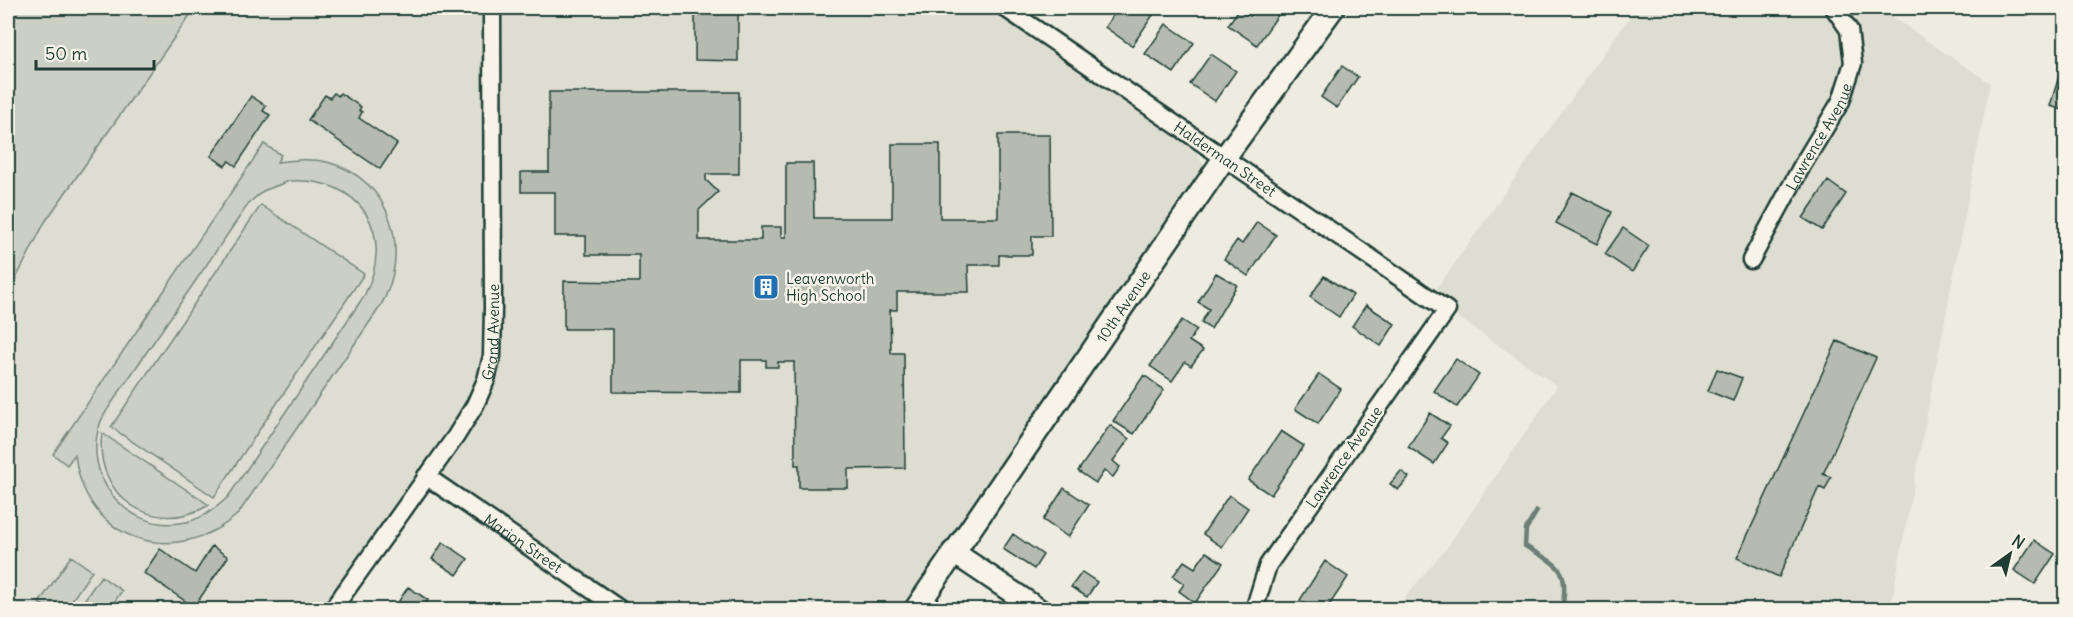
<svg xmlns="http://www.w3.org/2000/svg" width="2073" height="617" font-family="Delius,sans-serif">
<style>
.built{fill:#ddddd2}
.green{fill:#cccfc4;stroke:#76867c;stroke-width:1.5;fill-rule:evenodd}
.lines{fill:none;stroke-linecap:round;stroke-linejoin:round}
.stream{stroke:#6c7e74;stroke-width:4.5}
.building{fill:#b5bbb0;stroke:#1f3d34;stroke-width:1.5}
.minor-casing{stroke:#1f3d34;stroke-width:21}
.tertiary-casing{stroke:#1f3d34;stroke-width:26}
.minor{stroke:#f7f3e8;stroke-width:16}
.tertiary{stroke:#f7f3e8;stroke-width:21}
.labels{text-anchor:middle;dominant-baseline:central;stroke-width:5;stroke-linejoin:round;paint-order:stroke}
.street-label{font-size:15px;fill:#1f3d34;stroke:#f7f3e8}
.poi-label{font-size:15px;fill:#1f3d34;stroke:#f7f3e8;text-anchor:start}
</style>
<rect width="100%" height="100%" fill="#eeece1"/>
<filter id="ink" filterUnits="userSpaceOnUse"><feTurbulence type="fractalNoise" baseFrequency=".0167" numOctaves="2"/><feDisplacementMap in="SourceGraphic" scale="12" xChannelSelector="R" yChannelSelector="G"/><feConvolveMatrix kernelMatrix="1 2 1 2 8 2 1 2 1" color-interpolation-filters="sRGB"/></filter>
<g filter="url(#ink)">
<path class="built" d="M195,8H1005L1195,148L1206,172L915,609H621L427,476L332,609H8V295L45,222Z
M1636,8H1879L1990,83L1890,609L1394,610L1448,546L1557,386L1430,298Z"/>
<path class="green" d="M8,8H195L45,222L8,294Z
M264,144L281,155L277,162C294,160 310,158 327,162C393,179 412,253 380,307L238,514C174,570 84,541 75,454L67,465L53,454ZM289,181C360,176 397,233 364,296L228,497C214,510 199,521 180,523C125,531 82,475 100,424C102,417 107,410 111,404L249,203L263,191Z
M261,205L364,274L214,497L111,427Z
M102,433L209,505C153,538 93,496 102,433Z
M71,556L92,571L66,609H49L39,603Z
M101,576L122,591L109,609H78Z"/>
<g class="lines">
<path class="stream" d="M1537,511L1526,529L1525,546C1558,566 1570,566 1562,610"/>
</g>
<path class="building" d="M695,8H738V61L695,60Z
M1118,8H1142L1153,15L1132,46L1105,27Z
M1256,8H1283L1257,45L1228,25L1239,9L1250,16Z
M1166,24L1194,43L1174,73L1145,54Z
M1211,54L1236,71L1215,101L1190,84Z
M1342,66L1358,77L1337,108L1321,97Z
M2061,69L2066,70V111L2050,106Z
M549,92H739V174H706V180L718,192L699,210V240H761V227H781V237H786V163H813L814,218H892V144H940V218H998V135H1050L1051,236H1032V255H999V265H968L969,292H897V310H890L891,353H904L905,468L848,469V488H799V465H795L794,362H778V367H766V360H741V393L613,392V329H564V281L639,282V255H586V236H555V192H521V172H549Z
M334,93L338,96L340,93L361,107L359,110L362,112L359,118L397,144L380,169L308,120L325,95L330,98Z
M251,96L266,106L263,111L270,115L236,166L229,161L225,166L211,156Z
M1828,181L1846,194L1822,230L1803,218Z
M1572,192L1612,212L1597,244L1556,223Z
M1257,222L1276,235L1248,276L1224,259L1237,240L1242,244Z
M1623,228L1649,246L1632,272L1605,254Z
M1216,273L1237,285L1211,329L1201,323L1209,309L1198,302Z
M1324,276L1353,295L1339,317L1310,297Z
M1366,305L1395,324L1381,346L1352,326Z
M1182,320L1197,330L1189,341L1203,350L1191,366L1185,362L1172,381L1150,366Z
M1837,341L1876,358L1823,474L1831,477L1825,490L1819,487L1779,577L1737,558Z
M1456,359L1479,375L1457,407L1434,391Z
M1717,369L1742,378L1733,401L1708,391Z
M1319,374L1341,389L1318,424L1295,409Z
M1144,375L1164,390L1134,434L1113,421Z
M1430,413L1450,426L1441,438L1448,443L1434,464L1408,447Z
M1110,425L1129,439L1113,461L1120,467L1113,477L1104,471L1096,483L1078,471Z
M1281,431L1304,446L1271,495L1248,480Z
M1401,471L1409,477L1398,490L1390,484Z
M1064,488L1089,505L1068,537L1043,520Z
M1229,495L1248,508L1222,547L1203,534Z
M1013,534L1043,555L1034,569L1003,549Z
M2034,540L2055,554L2035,584L2014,570Z
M443,542L468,559L457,575L432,559Z
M212,546L228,557L194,607L144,573L160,549L195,573Z
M1206,552L1223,563L1195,603L1179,591L1184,584L1173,576L1184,561L1195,568Z
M1325,561L1348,577L1326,610H1314L1300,600Z
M1082,572L1097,582L1087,597L1071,587Z
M408,587L428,600L421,610H393Z"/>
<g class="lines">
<g class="minor-casing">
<g id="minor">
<path id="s1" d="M1005,8L1447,310L1268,565L1254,610"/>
<path id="s2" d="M1751,260L1803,164L1841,101L1853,63L1849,30L1834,8"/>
<path id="s3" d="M426,476L621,610"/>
<path id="s4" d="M332,610L456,436L475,405L486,380L492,356L493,309L492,8"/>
</g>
</g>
<g class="tertiary-casing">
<g id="tertiary">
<path d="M953,552L1039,610"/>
<path id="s5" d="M915,610L1225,157L1333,8"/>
</g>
</g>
<use href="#minor" class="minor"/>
<use href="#tertiary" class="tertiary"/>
</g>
</g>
<defs>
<g id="building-square" transform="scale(1.35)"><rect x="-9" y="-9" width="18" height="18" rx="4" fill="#1f6fb2" stroke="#f7f3e8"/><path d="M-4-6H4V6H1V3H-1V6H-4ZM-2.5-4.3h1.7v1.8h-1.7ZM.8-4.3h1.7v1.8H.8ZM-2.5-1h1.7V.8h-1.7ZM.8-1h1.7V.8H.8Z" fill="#fff"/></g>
</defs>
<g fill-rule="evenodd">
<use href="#building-square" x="766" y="287"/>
</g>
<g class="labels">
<g class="street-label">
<text stroke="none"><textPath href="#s2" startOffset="141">Lawrence Avenue</textPath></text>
<text stroke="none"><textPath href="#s1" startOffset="267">Halderman Street</textPath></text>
<text stroke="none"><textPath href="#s5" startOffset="368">10th Avenue</textPath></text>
<text stroke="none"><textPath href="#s4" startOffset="326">Grand Avenue</textPath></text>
<text transform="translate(1344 457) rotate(-55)">Lawrence Avenue</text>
<text stroke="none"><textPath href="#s3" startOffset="118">Marion Street</textPath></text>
</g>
<g class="poi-label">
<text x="786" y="278">Leavenworth<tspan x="786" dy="17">High School</tspan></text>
</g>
</g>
<rect width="2073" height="617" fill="none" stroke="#f7f3e8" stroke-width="30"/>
<rect x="15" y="15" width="2043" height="587" fill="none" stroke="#1f3d34" stroke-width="2" filter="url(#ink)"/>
<g transform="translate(2010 554) rotate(34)" stroke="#f7f3e8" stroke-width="4.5" paint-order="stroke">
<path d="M0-4.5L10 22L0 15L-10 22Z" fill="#1f3d34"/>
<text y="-9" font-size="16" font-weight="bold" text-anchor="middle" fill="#1f3d34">N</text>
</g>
<path d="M36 60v9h118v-9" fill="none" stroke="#1f3d34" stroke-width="3"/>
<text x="45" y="60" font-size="18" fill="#1f3d34" stroke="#f7f3e8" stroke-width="4.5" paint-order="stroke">50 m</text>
</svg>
